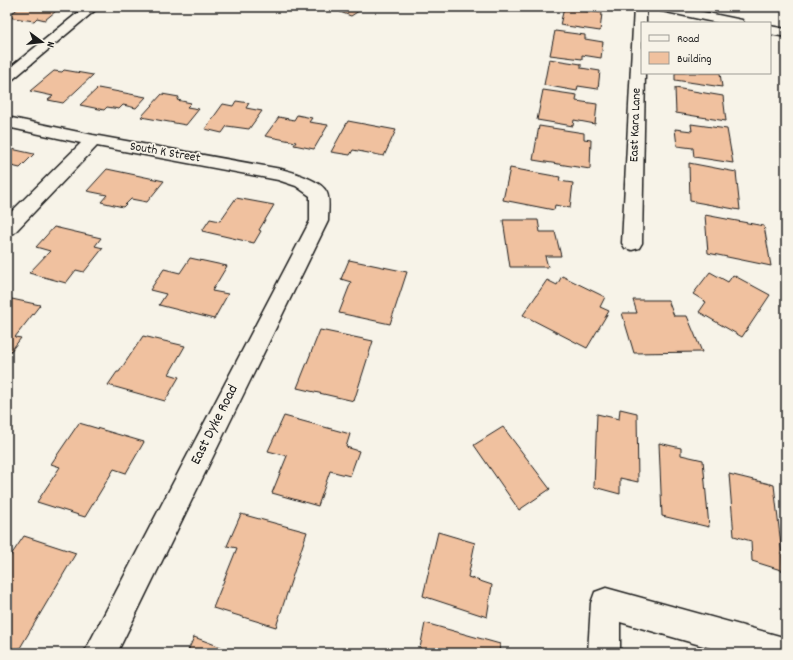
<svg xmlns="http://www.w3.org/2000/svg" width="793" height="660" font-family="Dekko,sans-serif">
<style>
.building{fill:#f0c19f;stroke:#1c1c1c}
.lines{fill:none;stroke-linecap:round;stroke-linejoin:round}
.street-casing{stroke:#1c1c1c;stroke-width:3}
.secondary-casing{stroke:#1c1c1c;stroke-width:3}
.street{fill:#f7f3e8;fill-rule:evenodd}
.secondary{fill:#f7f3e8;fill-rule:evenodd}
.labels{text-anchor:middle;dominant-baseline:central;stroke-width:3.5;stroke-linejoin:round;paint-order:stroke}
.far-street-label{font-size:13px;fill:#1c1c1c;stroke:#f7f3e8}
.street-label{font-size:15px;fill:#1c1c1c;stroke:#f7f3e8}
</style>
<rect width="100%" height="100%" fill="#f7f3e8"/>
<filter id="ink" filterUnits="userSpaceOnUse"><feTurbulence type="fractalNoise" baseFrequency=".025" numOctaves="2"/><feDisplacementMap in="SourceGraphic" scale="8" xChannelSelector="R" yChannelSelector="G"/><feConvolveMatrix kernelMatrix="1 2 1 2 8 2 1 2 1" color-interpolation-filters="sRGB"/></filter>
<g filter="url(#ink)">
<path class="building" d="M20,7H61L45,20L37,18L34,21L7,17Z
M348,7H355L362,9L351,16L340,12Z
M564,8L602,13L600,31L560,25Z
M555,31L585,35V39L603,42L601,58L582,55V59L550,55Z
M549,59L581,64V68L600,71L598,89L578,86L577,91L544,85Z
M64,70L93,75L63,103L48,100L53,96L30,91L54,71L62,72Z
M675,73H720L722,87L675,80Z
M98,88L146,97L136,108L123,105L119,109L107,107L104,110L80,105Z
M675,88L723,96L726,121L676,113Z
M543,90L577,95L576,101L597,104L595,124L574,120L573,126L537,120Z
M162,94L179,97L177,100L191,103L187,107L199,109L186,125L141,117Z
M236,101L249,103L246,108L262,111L249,129L227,126L222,133L205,129L223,104L233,106Z
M297,115L312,118L309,122L328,125L314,149L294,145L296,142L265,136L279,117L294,120Z
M348,121L396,130L384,156L353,150L350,155L331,152Z
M691,124L727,129L733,163L694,157L693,148L677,146L675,129L692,131Z
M539,126L584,133V139L591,140L590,169L533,160Z
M7,148L34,154L20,168L7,165Z
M689,163L736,172L740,210L690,201Z
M510,168L560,177L559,181L573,183L570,208L555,205L554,210L503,200Z
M107,169L164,181L147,202L131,199L123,207L101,202L107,195L87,191Z
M236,198L274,205L259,230L261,231L254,243L202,231L210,219L220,221Z
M705,215L764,226L771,266L708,253Z
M503,220H538L540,232H555L561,256H545L548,267H510Z
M54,227L101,238L95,246L103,248L84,272L76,270L66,283L29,273L50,251L36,247Z
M190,258L227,266L212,291L228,294L214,319L159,305L166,294L150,290L164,269L180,273Z
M349,260L407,272L390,324L339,313L351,282L341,279Z
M710,272L728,282L733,275L770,295L742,337L699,312L706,302L693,294Z
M562,276L605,297L600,307L609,311L587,348L523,315L547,280L557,285Z
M7,298L40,305L15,337L21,338L7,356Z
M633,300H668L674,316H687L702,352L634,353L622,313H637Z
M320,330L373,341L354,401L297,388Z
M143,336L185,346L169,374L179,377L165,401L108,385L117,372H119Z
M620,409L637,413L638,482L620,478V494L594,487L597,414L619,419Z
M284,416L350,434L346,447L359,451L350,476L330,471L318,506L272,493L287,456L268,451Z
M79,423L144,442L126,473L114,469L85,517L37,502L60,467L51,464Z
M503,427L550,489L519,510L474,445Z
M659,443L681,448V455L703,460L709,527L662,516Z
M729,474L774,485L784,571L752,561L751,541L734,536Z
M241,514L307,532L276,627L213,608L237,548L227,546Z
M438,532L475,543L468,577L492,585L487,617L423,596Z
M24,536L76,553L17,653H7V561Z
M425,623L500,644L499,653H419Z
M194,637L237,653H187Z"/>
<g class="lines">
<g class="street-casing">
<path id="street" d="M85,7H99L12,80L7,81V70Z
M634,7H646V23H642V73H645L642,243L639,248L632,250L625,248L622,243Z
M7,117L93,135L281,169C293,172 323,181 327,193C330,200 328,213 328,221L117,653H84L310,221V196L296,186L278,180L97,146L14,233L7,235V216L81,143L7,127Z
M606,588L783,637L786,639V653H728L620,622V653H588L591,603L595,592Z"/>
</g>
<g class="secondary-casing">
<path id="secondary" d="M655,7H679L742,20L744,23H718L657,10Z
M770,26L786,29V37L770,34Z"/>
</g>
<use href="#street" class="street"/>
<use href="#secondary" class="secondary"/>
</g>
</g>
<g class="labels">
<g class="far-street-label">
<text transform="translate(636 125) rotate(-88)">East Kara Lane</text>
<text transform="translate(165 153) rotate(10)">South K Street</text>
</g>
<g class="street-label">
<text transform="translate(215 425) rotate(-63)">East Dyke Road</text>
</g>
</g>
<rect width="793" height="660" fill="none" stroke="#f7f3e8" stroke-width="24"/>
<rect x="12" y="12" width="769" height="636" fill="none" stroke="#1c1c1c" stroke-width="1.5" filter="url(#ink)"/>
<rect x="641" y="22" width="130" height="52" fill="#f7f3e8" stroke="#9f9d96"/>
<rect x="649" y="35" width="20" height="6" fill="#f7f3e8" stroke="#9f9d96"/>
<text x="677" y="42" font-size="12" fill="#1c1c1c">Road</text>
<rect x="649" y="52" width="20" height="12" fill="#f0c19f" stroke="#9f9d96"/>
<text x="677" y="62" font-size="12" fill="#1c1c1c">Building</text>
<g transform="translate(42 42) rotate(105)" stroke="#f7f3e8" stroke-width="3" paint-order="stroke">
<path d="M0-3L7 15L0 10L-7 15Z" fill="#1c1c1c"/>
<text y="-6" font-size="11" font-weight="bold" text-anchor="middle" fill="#1c1c1c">N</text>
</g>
</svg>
